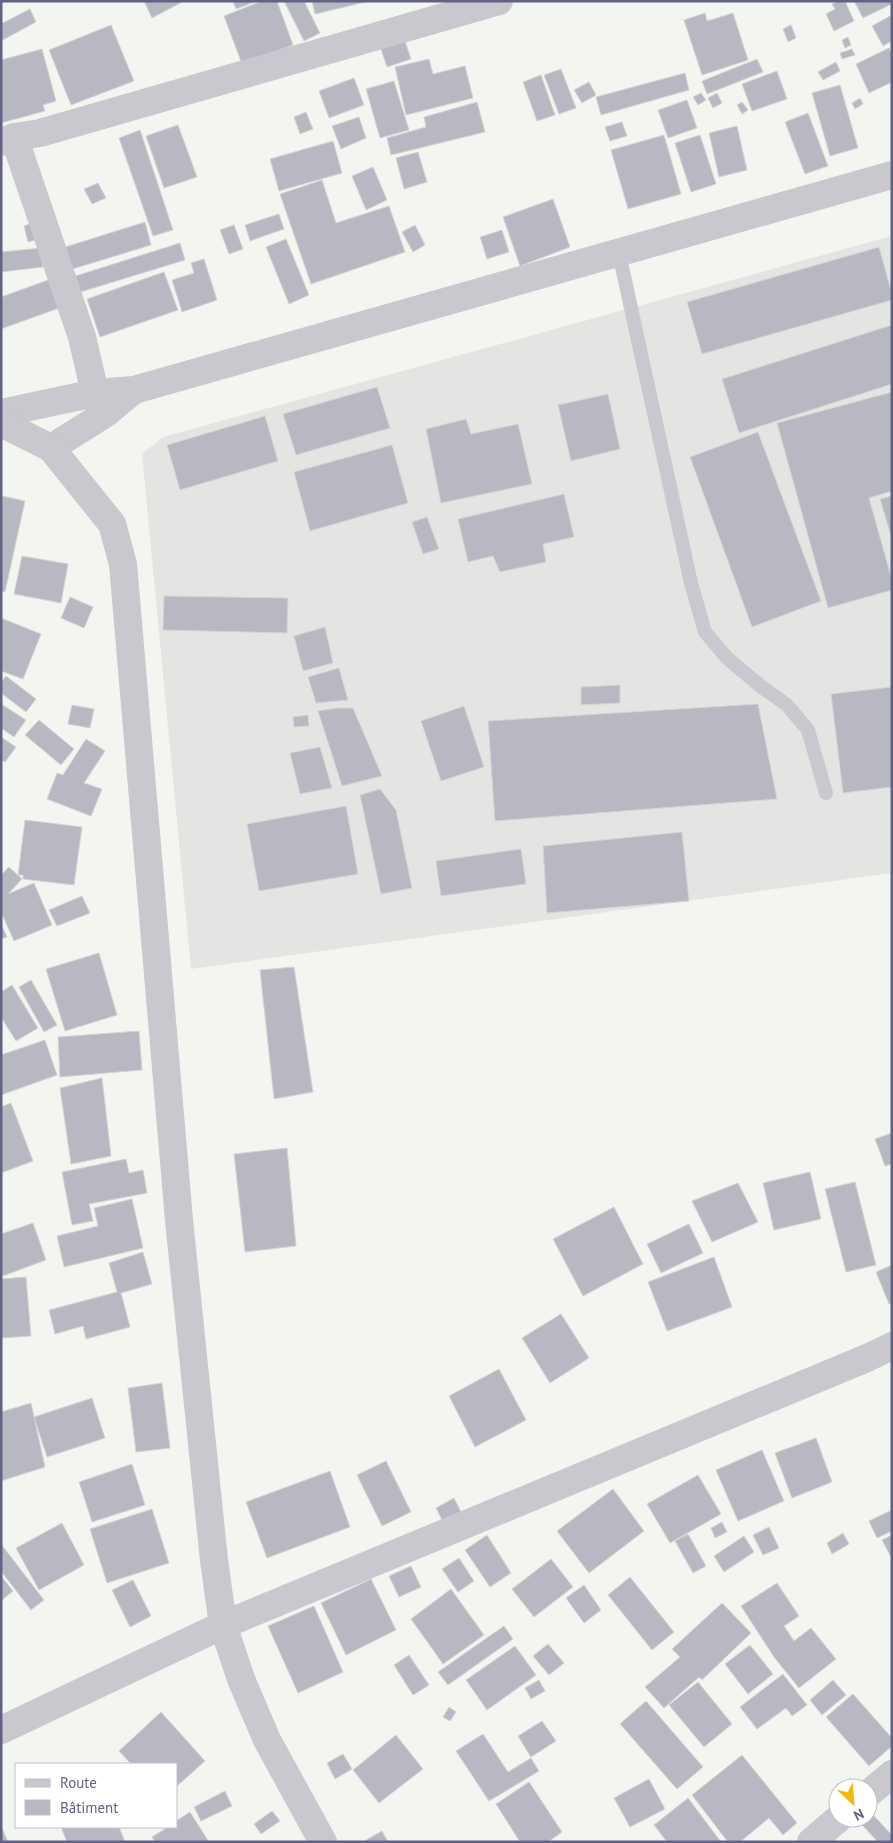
<svg xmlns="http://www.w3.org/2000/svg" width="893" height="1843" font-family="'PT Sans',sans-serif">
<style>
.built{fill:#e3e5e3}
.building{fill:#b7b8c2;stroke:#d4d5d3}
.lines{fill:none;stroke-linecap:round;stroke-linejoin:round}
.service{stroke:#c8c8ce;stroke-width:14}
.minor{stroke:#c8c8ce;stroke-width:28}
.tertiary{stroke:#c8c8ce;stroke-width:28}
</style>
<rect width="100%" height="100%" fill="#f2f5f0"/>
<path class="built" d="M892,236V873L191,969L142,454L163,437Z"/>
<path class="building" d="M144,1H184L152,18Z
M233,1H257L236,9Z
M262,1H277L293,45L242,64L224,16Z
M284,1H304L320,33L304,41Z
M312,1H370L315,14Z
M838,1H845L854,21L834,31L826,14L835,9L832,4Z
M854,1H892V4L863,18Z
M30,9L36,22L1,41V24Z
M705,13L707,21L733,13L748,60L702,75L684,20Z
M892,15V41L883,46L872,26Z
M111,25L134,81L71,105L49,50Z
M791,25L796,38L788,42L783,29Z
M848,37L851,45L845,48L842,40Z
M404,38L411,59L387,67L380,46Z
M889,48L892,54V82L869,93L856,64Z
M42,49L56,101L43,105L45,111L1,123V60Z
M852,49L855,55L842,59L840,53Z
M429,59L433,74L465,66L473,98L406,115L395,67Z
M757,59L763,72L707,94L702,81Z
M836,62L840,71L823,80L818,72Z
M561,69L576,108L559,114L544,75Z
M777,71L787,99L752,111L742,84Z
M685,73L689,90L601,115L596,97Z
M541,75L555,115L537,121L523,82Z
M354,78L364,105L329,118L319,91Z
M394,81L409,130L380,138L366,89Z
M589,82L596,95L582,103L574,90Z
M840,85L858,148L830,156L812,93Z
M701,93L706,100L698,105L693,97Z
M717,93L722,103L713,108L708,98Z
M860,98L863,104L855,109L852,103Z
M687,100L697,128L668,138L658,110Z
M477,102L485,132L391,155L387,138L426,127L424,117Z
M742,102L748,110L742,114L737,105Z
M306,112L313,129L300,134L294,117Z
M808,113L828,166L805,174L785,122Z
M359,117L366,138L341,149L332,126Z
M622,122L627,136L610,141L605,127Z
M178,125L197,177L164,188L146,136Z
M737,126L747,170L719,177L709,133Z
M140,130L173,230L153,236L119,138Z
M664,135L681,194L628,209L611,150Z
M700,135L716,184L691,192L675,143Z
M333,141L342,173L279,191L270,159Z
M418,152L427,182L404,189L396,158Z
M373,167L387,200L366,210L352,176Z
M322,180L336,223L389,206L405,252L311,284L280,194Z
M98,183L106,198L92,204L84,189Z
M553,199L570,247L520,266L503,217Z
M279,214L284,229L250,241L245,225Z
M38,221L43,238L28,242L24,226Z
M145,222L151,245L66,271L59,249Z
M234,225L243,249L229,254L220,230Z
M415,225L425,245L413,252L402,232Z
M502,230L509,252L487,259L480,237Z
M286,239L309,295L289,304L266,247Z
M180,243L185,260L74,294L69,278Z
M879,247L892,294V300L702,354L687,302Z
M41,248L43,267L1,272V252Z
M204,259L217,300L182,312L172,280L194,273L191,263Z
M164,272L178,310L100,337L87,299Z
M51,279L62,307L1,329V297Z
M892,325V384L739,433L722,379Z
M377,387L390,428L296,455L283,414Z
M892,392V491L869,498L892,580V590L828,608L777,423Z
M608,394L620,449L571,461L558,405Z
M265,416L278,461L180,490L167,445Z
M466,419L471,434L518,424L532,484L441,503L426,429Z
M758,432L821,601L752,627L690,457Z
M392,445L408,503L310,531L294,472Z
M564,494L574,537L543,544L546,562L500,572L493,556L468,562L458,519Z
M2,496L25,501L5,592L1,591Z
M892,496V539L880,499Z
M427,517L439,549L423,554L412,522Z
M22,556L68,564L61,603L14,594Z
M164,596L288,598L287,633L163,630Z
M70,597L93,607L84,628L61,618Z
M1,618L41,634L23,679L1,671Z
M325,627L333,663L303,671L294,636Z
M339,668L348,700L316,703L308,677Z
M6,676L36,699L26,712L1,693V682Z
M620,685V703L581,705V687Z
M892,687V787L843,793L831,694Z
M1,704L26,720L14,737L1,728Z
M758,704L777,799L495,821L488,721Z
M72,705L94,709L90,728L68,724Z
M464,706L484,767L441,781L421,721Z
M338,708H353L382,776L342,786L318,711Z
M308,715L309,726L294,727L293,717Z
M39,720L74,749L61,765L25,735Z
M1,737L16,747L5,762L1,760Z
M86,739L105,751L84,783L102,789L91,816L47,799L57,773L63,775Z
M320,747L332,788L300,794L290,753Z
M380,789L396,810L412,888L381,894L360,795Z
M346,806L358,874L259,891L247,824Z
M25,820L82,827L74,885L23,879V875H18Z
M682,832L689,901L547,913L543,846Z
M521,849L526,884L441,896L436,861Z
M9,867L22,879L8,894L34,883L52,925L14,941L1,912V875Z
M82,896L90,913L57,926L49,910Z
M1,924L7,937L1,939Z
M99,953L117,1015L65,1031L46,969Z
M294,967L313,1092L274,1099L260,970Z
M31,980L57,1025L44,1032L19,987Z
M12,985L38,1028L16,1041L1,1017V992Z
M139,1031L142,1070L60,1077L58,1037Z
M45,1040L57,1075L1,1095V1055Z
M102,1078L111,1156L71,1164L60,1088Z
M11,1103L33,1161L1,1173V1107Z
M892,1133V1164L885,1166L875,1139Z
M287,1148L296,1246L245,1252L234,1154Z
M126,1159L129,1173L143,1170L147,1193L89,1204L93,1221L72,1225L62,1172Z
M810,1172L821,1219L774,1230L763,1183Z
M855,1182L876,1265L846,1272L825,1189Z
M738,1183L758,1222L712,1242L692,1201Z
M132,1199L143,1248L64,1267L57,1236L98,1226L94,1208Z
M614,1207L643,1264L583,1296L553,1239Z
M33,1223L46,1260L3,1276L1,1271V1234Z
M689,1224L703,1253L661,1273L647,1244Z
M143,1252L152,1284L121,1293L130,1327L86,1339L83,1326L55,1334L49,1310L117,1292L109,1263Z
M714,1257L732,1307L667,1331L648,1282Z
M892,1265V1303L889,1304L876,1272Z
M26,1277L31,1336L1,1338V1279Z
M561,1314L589,1358L550,1383L522,1338Z
M499,1369L526,1420L475,1447L449,1396Z
M162,1383L170,1448L136,1452L128,1388Z
M92,1398L105,1438L47,1457L34,1417Z
M31,1403L45,1467L1,1481V1412Z
M816,1438L832,1482L792,1498L775,1453Z
M762,1450L784,1501L738,1521L716,1470Z
M386,1461L411,1512L382,1526L357,1475Z
M132,1464L145,1505L92,1522L79,1482Z
M330,1471L350,1527L267,1558L246,1502Z
M698,1475L721,1514L670,1543L647,1504Z
M613,1489L644,1531L589,1573L557,1531Z
M454,1498L461,1512L443,1522L436,1508Z
M152,1509L169,1563L107,1583L90,1529Z
M892,1510V1531L877,1538L869,1521Z
M722,1522L727,1532L715,1538L711,1528Z
M62,1523L84,1565L39,1590L16,1548Z
M769,1527L779,1548L763,1555L753,1535Z
M843,1533L849,1544L832,1554L827,1543Z
M688,1534L706,1566L693,1573L675,1541Z
M487,1535L511,1573L490,1587L465,1550Z
M892,1535V1559L882,1540Z
M744,1536L754,1552L724,1572L714,1556Z
M1,1544L44,1600L31,1610L1,1571Z
M459,1558L474,1581L458,1592L442,1569Z
M551,1559L573,1587L534,1617L512,1589Z
M411,1566L421,1587L399,1597L389,1576Z
M1,1576L13,1591L1,1601Z
M630,1577L674,1632L652,1650L608,1595Z
M371,1579L396,1630L346,1655L321,1603Z
M133,1580L151,1616L130,1627L112,1590Z
M777,1583L799,1616L784,1626L794,1641L811,1628L836,1659L799,1688L774,1657L741,1606Z
M584,1585L601,1610L584,1623L566,1598Z
M451,1589L484,1635L443,1664L411,1619Z
M722,1603L751,1633L702,1680L699,1677L664,1708L645,1687L680,1657L672,1649Z
M314,1606L343,1672L298,1693L268,1626Z
M504,1626L513,1639L448,1685L438,1672Z
M548,1644L564,1663L549,1675L533,1656Z
M750,1645L773,1674L748,1694L725,1664Z
M515,1646L536,1675L487,1710L466,1680Z
M409,1655L429,1685L413,1695L394,1665Z
M783,1674L807,1705L792,1716L786,1708L757,1729L740,1707Z
M539,1680L545,1691L531,1699L525,1688Z
M833,1680L846,1695L822,1715L810,1700Z
M698,1682L732,1724L704,1747L669,1705Z
M853,1694L892,1738V1746L869,1766L826,1717Z
M646,1701L703,1767L677,1789L620,1724Z
M449,1707L456,1712L450,1721L443,1717Z
M161,1712L205,1761L176,1787V1764H131L119,1751Z
M542,1721L556,1741L531,1757L518,1736Z
M483,1734L508,1772L531,1758L539,1771L489,1801L456,1751Z
M396,1735L423,1769L379,1803L353,1770Z
M343,1754L352,1769L335,1779L327,1763Z
M742,1755L797,1823L783,1835L769,1818L740,1842H728L692,1795Z
M649,1779L665,1809L630,1827L614,1798Z
M529,1782L562,1832L548,1842H520L496,1804Z
M225,1791L232,1806L201,1821L194,1807Z
M688,1798L721,1842H667L654,1825Z
M272,1811L280,1821L261,1834L254,1824Z
M190,1812L209,1842H155L152,1837L168,1827H176V1821Z
M873,1815L892,1835V1842H878L862,1825Z
M1,1826L8,1842H1Z
M61,1827H119L125,1842H67Z
M382,1831L388,1842H367L366,1840Z"/>
<g class="lines">
<path class="service" d="M619,253L691,583L705,632L727,658L763,688L787,705L808,730L826,793"/>
<path class="minor" d="M14,137L82,337L95,393
M1,142L14,137L40,133L499,1
M1,413L95,393L134,390L892,175
M51,448L105,414L134,390
M868,1794L892,1774
M811,1842L839,1818"/>
<path class="tertiary" d="M1,423L51,448L112,524L123,564L179,1220L214,1560L223,1625L241,1679L267,1740L323,1842
M1,1730L223,1625L867,1358L892,1346"/>
</g>
<rect width="893" height="1843" fill="none" stroke="#616284" stroke-width="5"/>
<rect x="15" y="1763" width="162" height="65" fill="#ffffff" stroke="#c0c0ce"/>
<rect x="25" y="1779" width="25" height="8" fill="#c8c8ce" stroke="#c0c0ce"/>
<text x="60" y="1788" font-size="15" fill="#616284">Route</text>
<rect x="25" y="1800" width="25" height="15" fill="#b7b8c2" stroke="#c0c0ce"/>
<text x="60" y="1813" font-size="15" fill="#616284">Bâtiment</text>
<g transform="translate(853 1803) rotate(154)"><circle r="24" fill="#ffffff" stroke="#c0c0ce"/>
<path d="M0-4L9 19L0 12L-9 19Z" fill="#f1b713"/>
<text y="-8" font-size="14" font-weight="bold" text-anchor="middle" fill="#616284">N</text>
</g>
</svg>
